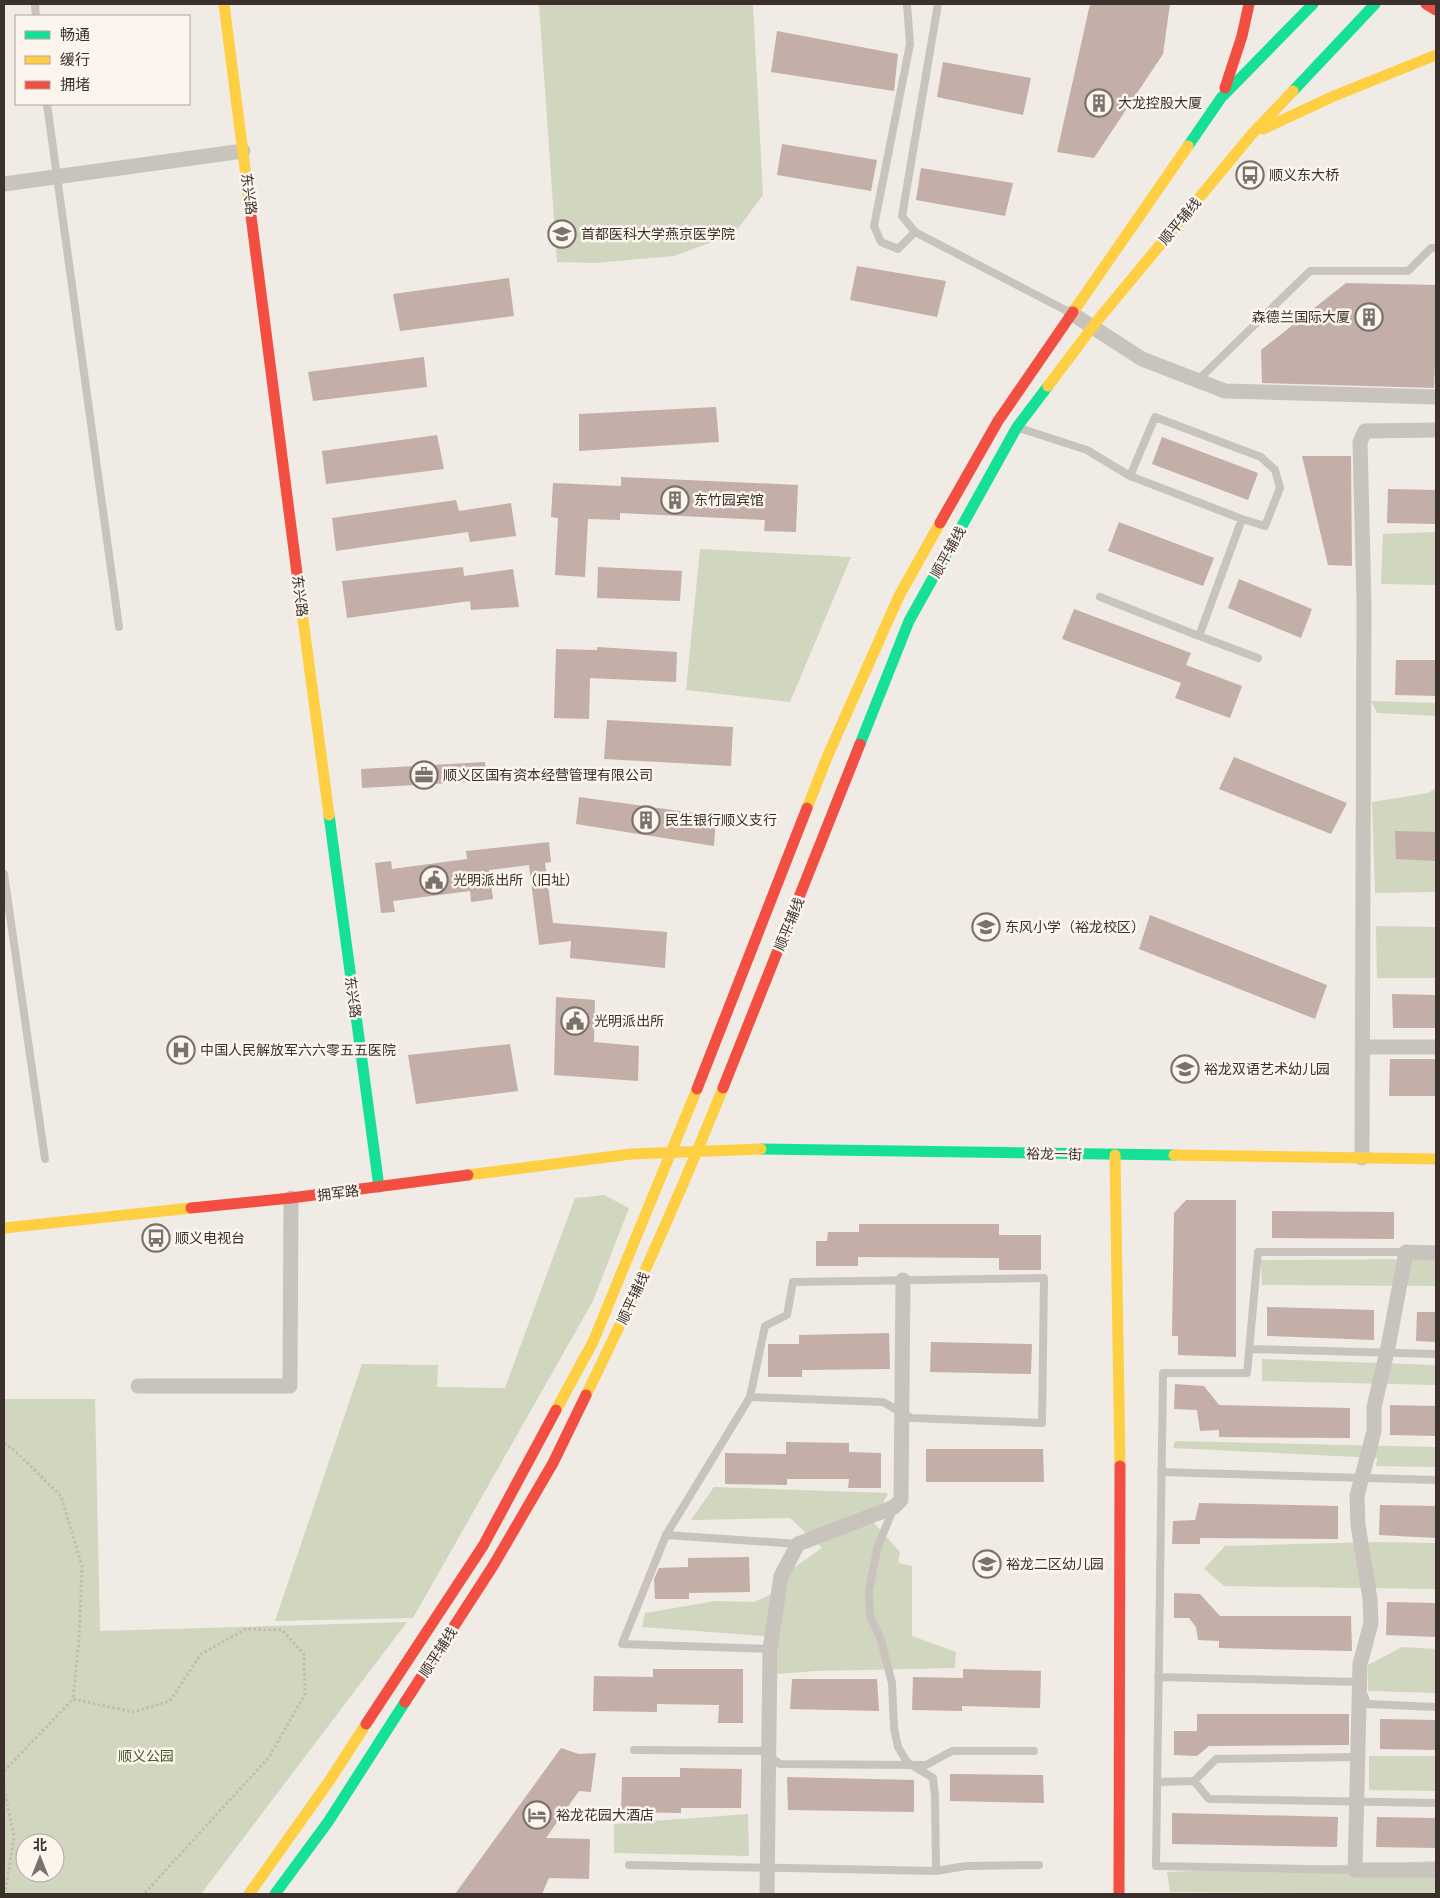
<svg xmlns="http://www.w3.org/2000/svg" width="1440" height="1898" font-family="Ubuntu,'Noto Sans SC',sans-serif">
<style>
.green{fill:#d1d6bf;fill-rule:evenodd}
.building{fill:#c3afa7}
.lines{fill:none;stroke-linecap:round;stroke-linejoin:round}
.path{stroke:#c2bbb6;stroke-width:3;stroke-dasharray:2.5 2.5;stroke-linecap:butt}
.lane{stroke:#c9c3be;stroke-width:8}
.street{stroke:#c9c3be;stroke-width:15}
.fast{stroke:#16e098;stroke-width:11}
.slow{stroke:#ffcf43;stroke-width:11}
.jam{stroke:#f24e42;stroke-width:11}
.labels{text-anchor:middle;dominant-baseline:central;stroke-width:5;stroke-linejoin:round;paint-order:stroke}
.poi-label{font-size:14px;fill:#3b302b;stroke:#fbf5ee;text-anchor:start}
.street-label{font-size:14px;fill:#3b302b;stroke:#fbf5ee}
.park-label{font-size:14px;fill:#4a5a2e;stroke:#fbf5ee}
</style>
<rect width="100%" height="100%" fill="#f0ebe5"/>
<path class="green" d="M539,4H753L763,195L734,234L674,256L595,263L557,262Z
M1436,532V585L1381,584L1383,534Z
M700,549L851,557L790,702L686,690Z
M1371,701L1436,703V716L1377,713Z
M1436,788V892L1375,893L1372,802L1428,793Z
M1376,926L1436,927V978H1377Z
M604,1195L629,1208L593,1301L413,1618L275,1621L362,1364L438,1365L437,1387L505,1388L575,1198Z
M1436,1259V1286L1262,1285L1261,1260Z
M1262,1359L1436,1365V1385L1262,1381Z
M4,1399H95L100,1631L407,1622L201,1894H4ZM25,1843H55V1873H25Z
M1175,1441L1436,1447V1467L1376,1466L1377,1458L1173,1448Z
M714,1487L888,1493L873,1522L900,1552L898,1563L912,1566V1636L956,1652L955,1668L816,1671L777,1674L778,1637L642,1627L645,1613L716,1601L754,1602L783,1589L792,1569L822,1548L790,1518L691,1520Z
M1377,1542L1436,1543V1589L1224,1586L1204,1569L1225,1546Z
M1402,1647L1436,1649V1693L1368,1691V1665Z
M1369,1756H1436V1791L1369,1790Z
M748,1814L749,1856L614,1853V1824Z
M1436,1861V1894L1170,1892L1167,1872Z"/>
<path class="building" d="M1090,4H1170L1163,54L1094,158L1057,152Z
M777,31L898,54L894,91L771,72Z
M943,62L1031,78L1023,115L937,97Z
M782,144L877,160L871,191L777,175Z
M921,168L1013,183L1005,216L916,200Z
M857,266L946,281L937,317L850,300Z
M509,278L514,316L400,331L393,294Z
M1346,283L1436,285V364L1435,366L1434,388L1262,383L1261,350Z
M424,357L427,387L313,401L308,372Z
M716,407L719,442L579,451V414Z
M437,435L444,469L326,484L322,451Z
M1162,437L1258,473L1248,500L1152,464Z
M1302,456H1351L1352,566L1328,565Z
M621,477L798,485L796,532L764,531L765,520L620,513V520L588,519L585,577L555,575L558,518L551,517L553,483L621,486Z
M1388,489L1436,490V524L1387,523Z
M456,500L459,511L511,503L516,536L470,542L468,532L336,551L332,518Z
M1119,522L1214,558L1203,586L1108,551Z
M463,567L464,576L513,569L519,607L471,610L470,601L347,618L342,581Z
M598,567L682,571L680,601L597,598Z
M1239,579L1312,609L1301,638L1228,608Z
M1074,609L1191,653L1186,665L1242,686L1230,718L1175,698L1181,683L1062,639Z
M597,647L677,652L676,682L590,678L589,719L554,718L556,649L597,650Z
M1396,660H1436V696L1395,695Z
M607,720L733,727L731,766L604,759Z
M1234,757L1347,803L1331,834L1219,789Z
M485,762L486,781L362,788L361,769Z
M579,797L716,816L714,846L576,824Z
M1395,831L1436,832V861L1396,859Z
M549,842L551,862L545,863L553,923L667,932L665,968L570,958L571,941L539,945L529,865L489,870L493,899L471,902L470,891L393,901L395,912L381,913L375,863L391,861L392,869L467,859L466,851Z
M1150,915L1327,985L1315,1019L1139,949Z
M1392,994L1436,995V1028H1393Z
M556,997L595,1000L594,1042L639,1046L638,1081L554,1075Z
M510,1044L518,1091L416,1104L408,1055Z
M1390,1059H1436V1096H1389Z
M1186,1200H1236V1357L1178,1355V1336H1172L1174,1213Z
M1272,1211L1394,1212V1239L1272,1238Z
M859,1224H999V1235H1041V1270H999V1258L858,1257V1266H816V1241H827L828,1232H859Z
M1267,1307L1374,1310V1340L1267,1336Z
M1417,1312H1436V1342L1416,1341Z
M889,1333L890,1369L802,1370V1377H768V1344H799V1335Z
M931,1342L1032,1344L1031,1374L930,1372Z
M1175,1384L1204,1386L1219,1405L1350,1408V1438L1219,1437V1430L1200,1431L1197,1410L1174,1409Z
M1390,1405L1436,1406V1436L1390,1435Z
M786,1442L849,1443V1452L881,1453V1488H848L849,1479H787V1485L725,1484V1453L786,1454Z
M926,1449H1043L1044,1482H926Z
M1199,1503L1338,1506V1539L1200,1538V1544H1172L1173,1521L1195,1520Z
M1380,1505L1436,1506V1538L1379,1535Z
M749,1557L750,1592L689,1593V1599H655L654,1579L659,1568L688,1567V1558Z
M1174,1593L1200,1594L1220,1616H1351L1352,1651L1219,1648V1641L1198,1640L1196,1627L1189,1618H1174Z
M1387,1602L1436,1603V1637L1386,1635Z
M653,1669H743V1723H718L719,1705L657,1704V1712L593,1711L594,1676L653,1677Z
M963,1669L1041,1671L1040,1708L962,1706V1711L912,1710L913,1677L963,1678Z
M792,1679H877L879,1711L790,1709Z
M1197,1714H1349V1745L1209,1746L1197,1756L1174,1755V1731H1197Z
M1380,1719L1436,1720V1750L1380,1749Z
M561,1748L579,1754L596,1753L591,1792L579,1791L546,1838L590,1839L589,1879L549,1878L542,1894H455Z
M680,1768L742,1769L741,1808H681V1813L621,1812L622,1777H680Z
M950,1774L1043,1775L1044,1803L950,1801Z
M787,1777L914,1780V1812L788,1810Z
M1172,1813L1338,1817L1337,1847L1172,1844Z
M1377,1817L1436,1818V1848L1376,1847Z"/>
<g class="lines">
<path class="path" d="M4,1443L14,1450L61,1496L82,1566L79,1640L73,1699
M4,1771L73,1699L133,1712L170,1701L201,1654L246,1629L282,1630L304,1654L305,1694L269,1757L144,1894
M4,1789L14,1836L6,1888L4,1890"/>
<path class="lane" d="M35,4L36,16
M907,4L910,44L874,226L881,242L898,249L915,232
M938,4L902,216L915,232L1071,313
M47,104L119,627
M1198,380L1310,271H1408L1431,248H1436
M1019,428L1087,450L1130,476L1242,519L1199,636L1100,597
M1130,476L1155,417L1261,457L1275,470L1280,488L1265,526L1242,519
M1199,636L1258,658
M4,874L45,1159
M1044,1278L1042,1423L911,1418L883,1402L750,1397L765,1326L787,1315L793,1282Z
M1250,1349L1436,1354
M750,1397L666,1535L798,1544
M1161,1472L1436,1480
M666,1535L622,1644L770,1649
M1158,1677L1359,1682L1360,1684
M1364,1695L1367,1704L1436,1707
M634,1750L762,1751L780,1764L913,1765H926L952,1751H1034
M1194,1781L1209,1799L1436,1803
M1157,1782L1194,1781L1216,1759L1357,1757
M629,1865L936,1871L935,1796L933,1778L907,1762L898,1747L894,1728L892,1683L881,1640L870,1616L869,1591L877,1549L893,1509
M1355,1870L1156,1866L1163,1373H1247L1258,1252H1406
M936,1871L966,1866L1039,1865"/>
<path class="street" d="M4,184L243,151
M1071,313L1142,359L1225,391L1436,397
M1363,1047H1436
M1362,1158L1364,603L1360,442L1365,431L1436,430
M1436,1253L1406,1252L1388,1347L1374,1407V1431L1357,1496L1358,1525L1370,1599L1371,1623L1360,1664L1355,1870H1436
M138,1386H290L291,1198
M767,1894L770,1649L781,1576L798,1544L894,1507L901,1500L903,1280"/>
<path class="fast" d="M1293,91L1375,4
M1188,146L1221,98L1313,4
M860,744L909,621L1017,427L1048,386
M329,815L379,1187
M761,1149L1174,1155
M275,1894L328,1822L405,1702"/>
<path class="slow" d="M224,4L250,208
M1263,129L1334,96L1436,55
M1073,312L1188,146
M1048,386L1097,321L1252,134L1293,91
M299,589L329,815
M807,808L828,755L899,596L940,523
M1115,1155L1120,1466
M1174,1155L1436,1159
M468,1175L631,1154L761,1149
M4,1228L191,1208
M586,1395C636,1294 681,1192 723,1088
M556,1410L593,1342L697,1089
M249,1894L332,1777L366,1724"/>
<path class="jam" d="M1426,4L1436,10
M1225,88L1242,36L1249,4
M250,208L299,589
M940,523L998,421L1073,312
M723,1088L860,744
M697,1089L807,808
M191,1208L291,1198L468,1175
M405,1702L493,1566L553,1463L586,1395
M366,1724L483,1546L556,1410
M1119,1894L1120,1466"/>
</g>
<defs>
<g id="building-ring" transform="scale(1.4375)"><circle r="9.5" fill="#fbf5ee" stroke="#7a716c" stroke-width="1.5"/><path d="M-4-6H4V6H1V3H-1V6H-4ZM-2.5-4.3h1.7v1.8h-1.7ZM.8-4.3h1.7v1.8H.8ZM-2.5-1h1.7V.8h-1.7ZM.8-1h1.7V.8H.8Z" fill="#7a716c"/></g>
<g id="bus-ring" transform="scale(1.4375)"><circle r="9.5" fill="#fbf5ee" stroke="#7a716c" stroke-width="1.5"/><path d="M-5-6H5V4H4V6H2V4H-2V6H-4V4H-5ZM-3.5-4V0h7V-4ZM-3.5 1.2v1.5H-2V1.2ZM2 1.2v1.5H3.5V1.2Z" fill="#7a716c"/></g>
<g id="university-ring" transform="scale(1.4375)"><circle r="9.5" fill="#fbf5ee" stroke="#7a716c" stroke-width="1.5"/><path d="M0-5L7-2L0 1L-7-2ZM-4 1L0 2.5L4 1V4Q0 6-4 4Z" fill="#7a716c"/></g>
<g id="office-ring" transform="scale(1.4375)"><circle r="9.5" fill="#fbf5ee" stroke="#7a716c" stroke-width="1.5"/><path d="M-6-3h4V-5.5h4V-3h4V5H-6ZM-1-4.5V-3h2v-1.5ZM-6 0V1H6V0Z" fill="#7a716c"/></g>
<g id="civic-ring" transform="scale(1.4375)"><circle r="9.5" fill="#fbf5ee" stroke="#7a716c" stroke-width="1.5"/><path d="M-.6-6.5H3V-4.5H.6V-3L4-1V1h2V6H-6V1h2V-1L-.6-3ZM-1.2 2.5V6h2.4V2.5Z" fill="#7a716c"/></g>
<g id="school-ring" transform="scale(1.4375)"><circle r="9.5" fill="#fbf5ee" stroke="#7a716c" stroke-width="1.5"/><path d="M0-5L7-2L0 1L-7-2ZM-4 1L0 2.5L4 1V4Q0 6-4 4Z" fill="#7a716c"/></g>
<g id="hospital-ring" transform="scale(1.4375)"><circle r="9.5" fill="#fbf5ee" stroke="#7a716c" stroke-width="1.5"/><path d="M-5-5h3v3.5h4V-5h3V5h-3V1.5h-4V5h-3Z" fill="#7a716c"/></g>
<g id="hotel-ring" transform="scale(1.4375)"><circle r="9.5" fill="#fbf5ee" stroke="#7a716c" stroke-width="1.5"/><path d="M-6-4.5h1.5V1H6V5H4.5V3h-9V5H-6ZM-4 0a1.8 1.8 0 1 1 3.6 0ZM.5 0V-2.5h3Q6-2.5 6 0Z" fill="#7a716c"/></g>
</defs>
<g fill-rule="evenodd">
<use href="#building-ring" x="1099" y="103"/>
<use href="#bus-ring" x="1250" y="175"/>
<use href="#university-ring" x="562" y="234"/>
<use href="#building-ring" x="1369" y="317"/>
<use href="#building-ring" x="675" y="500"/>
<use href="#office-ring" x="424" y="775"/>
<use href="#building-ring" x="646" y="820"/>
<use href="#civic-ring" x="434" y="880"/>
<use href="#school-ring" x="986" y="927"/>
<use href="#civic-ring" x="575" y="1021"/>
<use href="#hospital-ring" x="181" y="1050"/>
<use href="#school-ring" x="1185" y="1069"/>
<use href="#bus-ring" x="156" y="1238"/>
<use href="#school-ring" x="987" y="1564"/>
<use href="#hotel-ring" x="537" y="1815"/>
</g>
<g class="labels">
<g class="poi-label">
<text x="1118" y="103">大龙控股大厦</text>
<text x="1269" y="175">顺义东大桥</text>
<text x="581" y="234">首都医科大学燕京医学院</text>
<text x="1350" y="317" text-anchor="end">森德兰国际大厦</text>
<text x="694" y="500">东竹园宾馆</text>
<text x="443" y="775">顺义区国有资本经营管理有限公司</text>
<text x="665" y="820">民生银行顺义支行</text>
<text x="453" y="880">光明派出所（旧址）</text>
<text x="1005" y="927">东风小学（裕龙校区）</text>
<text x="594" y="1021">光明派出所</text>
<text x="200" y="1050">中国人民解放军六六零五五医院</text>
<text x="1204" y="1069">裕龙双语艺术幼儿园</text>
<text x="175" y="1238">顺义电视台</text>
<text x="1006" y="1564">裕龙二区幼儿园</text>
<text x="556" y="1815">裕龙花园大酒店</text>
</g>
<g class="street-label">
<text transform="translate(249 194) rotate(83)">东兴路</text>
<text transform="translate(1180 221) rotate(-50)">顺平辅线</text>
<text transform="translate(948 552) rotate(-61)">顺平辅线</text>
<text transform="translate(300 596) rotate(83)">东兴路</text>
<text transform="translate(789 924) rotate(-68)">顺平辅线</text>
<text transform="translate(353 997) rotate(82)">东兴路</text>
<text transform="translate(1054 1154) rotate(1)">裕龙一街</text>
<text transform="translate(338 1193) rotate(-7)">拥军路</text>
<text transform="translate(633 1298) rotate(-65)">顺平辅线</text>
<text transform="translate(438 1652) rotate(-57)">顺平辅线</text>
</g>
<g class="park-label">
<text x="146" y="1756">顺义公园</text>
</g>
</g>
<rect width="1440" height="1898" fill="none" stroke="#3b302b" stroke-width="10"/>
<rect x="15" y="15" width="175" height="90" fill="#fbf5ee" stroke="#aea6a0"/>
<rect x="25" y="31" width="25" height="8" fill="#16e098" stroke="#aea6a0"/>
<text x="60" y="40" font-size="15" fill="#3b302b">畅通</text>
<rect x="25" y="56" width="25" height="8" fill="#ffcf43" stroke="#aea6a0"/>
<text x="60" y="65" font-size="15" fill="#3b302b">缓行</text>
<rect x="25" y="81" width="25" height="8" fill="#f24e42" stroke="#aea6a0"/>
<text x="60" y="90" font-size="15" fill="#3b302b">拥堵</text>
<g transform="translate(40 1858)"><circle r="24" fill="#fbf5ee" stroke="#aea6a0"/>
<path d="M0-4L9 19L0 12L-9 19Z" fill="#7a716c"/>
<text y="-8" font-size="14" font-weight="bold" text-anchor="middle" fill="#3b302b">北</text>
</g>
</svg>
